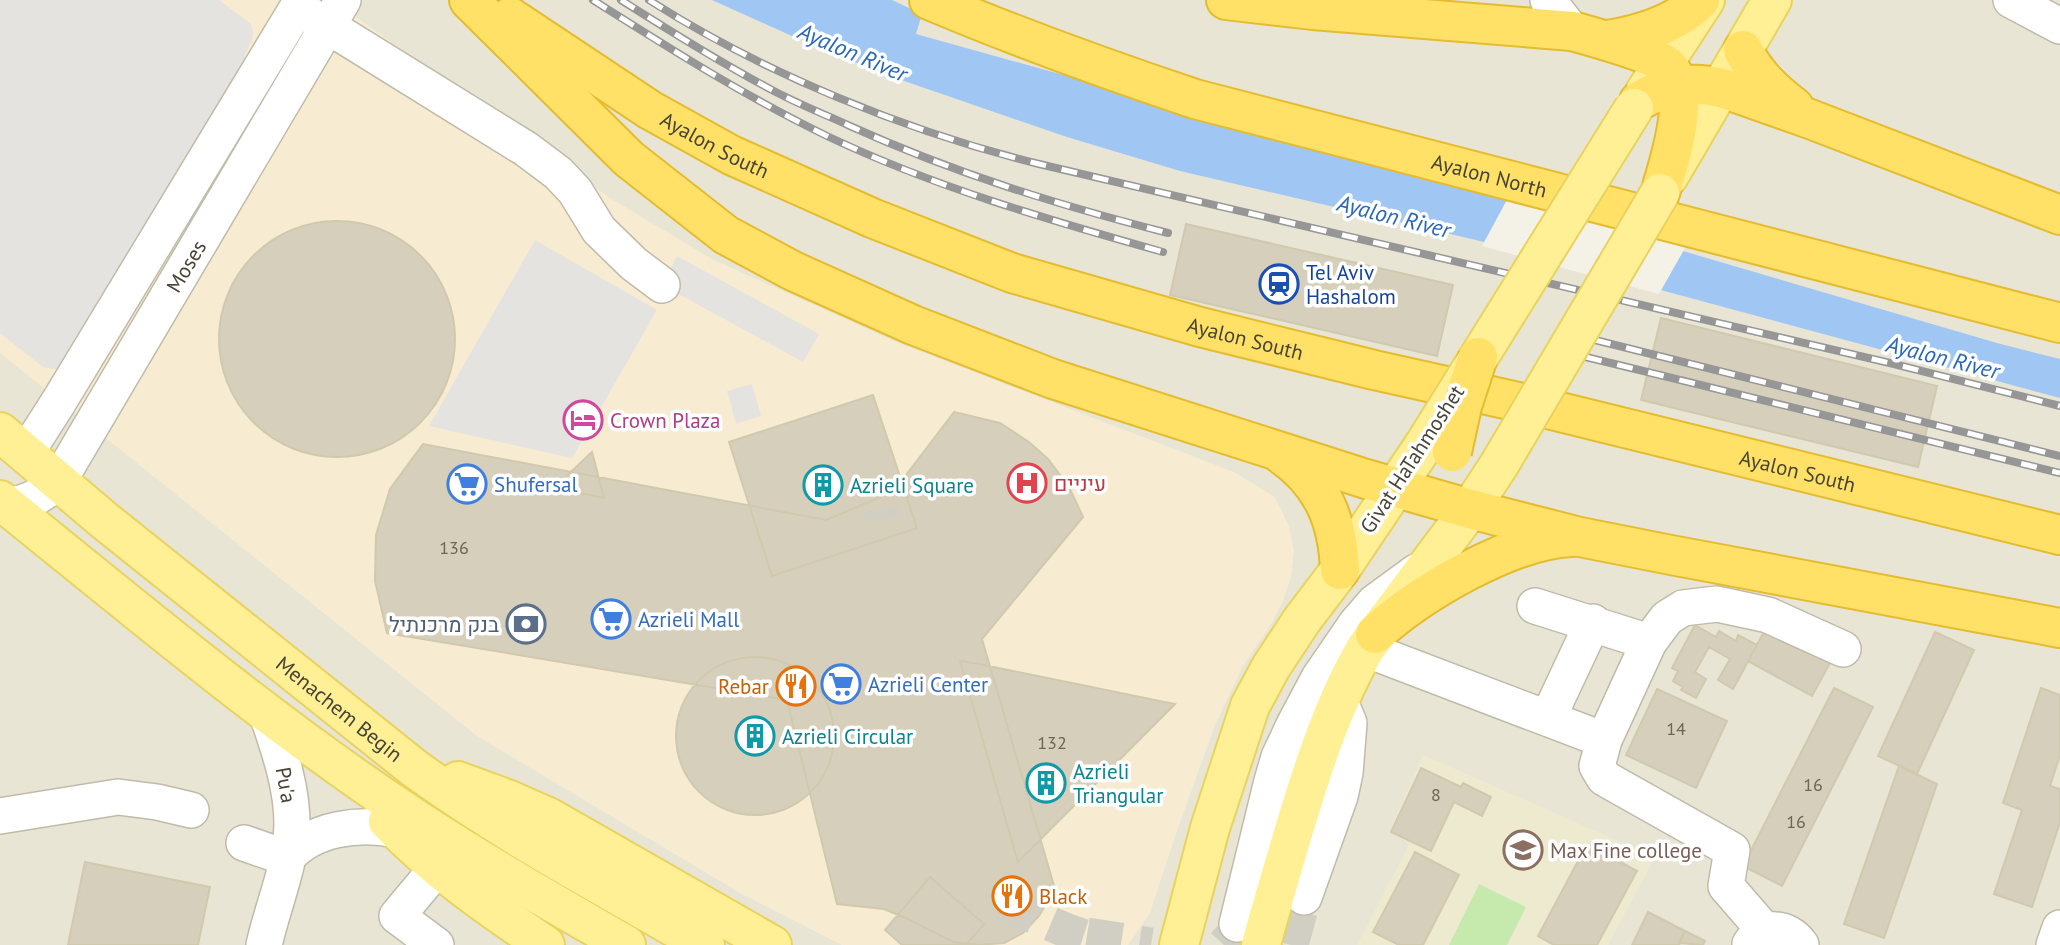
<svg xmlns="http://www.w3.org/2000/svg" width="2060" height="945" font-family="'PT Sans',Heebo,sans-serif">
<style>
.residential{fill:#e8e5d4}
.commercial{fill:#f7ecd1}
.education{fill:#eeead0}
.green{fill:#c6eaad}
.parking{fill:#e5e3df}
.water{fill:#a0c6f4}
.pier{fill:#f4f2e7}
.building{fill:#d6cfbb;stroke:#d1c9ae;stroke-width:2}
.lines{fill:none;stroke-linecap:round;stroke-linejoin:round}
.minor-tunnel{stroke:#d1cfc3;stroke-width:35;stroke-dasharray:35 18;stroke-linecap:butt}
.minor-casing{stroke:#c0bba9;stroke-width:38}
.major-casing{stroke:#e9d35f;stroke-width:42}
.highway-casing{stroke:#e5bb30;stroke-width:42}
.minor{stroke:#fff;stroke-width:35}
.major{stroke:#ffef95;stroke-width:38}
.highway{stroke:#ffe167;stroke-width:38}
.rail-casing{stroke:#969696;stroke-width:8}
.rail{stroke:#fff;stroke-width:5;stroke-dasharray:16;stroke-linecap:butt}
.major-bridge-casing{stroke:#e9d35f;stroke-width:42;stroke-linecap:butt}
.highway-bridge-casing{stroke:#e5bb30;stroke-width:42;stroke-linecap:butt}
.major-bridge{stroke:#ffef95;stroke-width:38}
.highway-bridge{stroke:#ffe167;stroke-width:38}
.labels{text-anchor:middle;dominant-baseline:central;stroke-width:7;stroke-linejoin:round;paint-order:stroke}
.number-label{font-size:18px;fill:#6b6656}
.street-label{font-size:21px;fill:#474335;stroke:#fff}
.transit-label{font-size:21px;fill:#164399;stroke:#fff;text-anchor:start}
.hotel-label{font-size:21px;fill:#b23c85;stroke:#fff;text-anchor:start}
.health-label{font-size:21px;fill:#be3a42;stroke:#fff;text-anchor:start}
.shop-label{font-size:21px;fill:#366cbe;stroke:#fff;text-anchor:start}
.culture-label{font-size:21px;fill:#0d838f;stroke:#fff;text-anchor:start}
.service-label{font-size:21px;fill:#4e5e75;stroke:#fff;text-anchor:end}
.food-label{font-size:21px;fill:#c56008;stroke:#fff;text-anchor:end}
.education-label{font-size:21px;fill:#785e54;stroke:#fff;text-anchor:start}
.water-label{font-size:23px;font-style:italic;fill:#2968b9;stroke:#fff}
</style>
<rect width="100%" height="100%" fill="#f4f2e7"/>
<path class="residential" d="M0,0H2060V945H0Z"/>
<path class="commercial" d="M0,0H332L610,198L712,259L896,342L1234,472L1275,497L1289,526L1294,552L1291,577L1283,601L1271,624L1243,666L1215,725L1177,831L1150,913L1128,945H842L740,893L477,736L0,353Z"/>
<path class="education" d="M1423,755L1655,857L1608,945H1357L1410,843L1389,832Z"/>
<path class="green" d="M1479,884L1526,907L1507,945H1449Z"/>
<path class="parking" d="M0,0H219L250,23L253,31L252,40L244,57L247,65L60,370L43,367L0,333Z
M535,240L657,310L572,458L429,426Z
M677,256L819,334L803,362L662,285Z
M752,384L761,416L736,424L727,391Z"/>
<path class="water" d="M712,0H892L922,14L916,34L1447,182L1997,343L2060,359V398L1476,240L1180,171L1067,137L884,74L803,41Z"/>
<path class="pier" d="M1509,196L1685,248L1659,294L1482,246Z"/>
<path class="building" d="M219 339a118 118 0 1 1 236 0a118 118 0 1 1-236 0Z
M1186,224L1453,285L1437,356L1170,295Z
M1661,318L1937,386L1918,467L1641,400Z
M873,395L917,528L772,576L729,442Z
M954,412L1000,423L1029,442L1048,459L1069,487L1083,517L982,639L1055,889L1039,916L1023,933L1004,943L977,945L953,942L908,919L884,909L837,904L787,700L387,633L375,581L376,535L390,489L423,444L826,520L893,492Z
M592,452L604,498L554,488Z
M1695,625L1716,637L1719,631L1736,641L1738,635L1757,645L1733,689L1718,680L1730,659L1709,647L1695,672L1706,679L1696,698L1681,690L1683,687L1673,681L1678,671L1672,668Z
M1766,628L1830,663L1812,696L1748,661Z
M1935,632L1974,650L1917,774L1878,756Z
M676 736a79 79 0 1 1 158 0a79 79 0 1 1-158 0Z
M960,661L979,664L1175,704L1018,862Z
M1834,688L1873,707L1782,886L1743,866Z
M2041,688L2060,695V755L2050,786L2060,789V822L2032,907L1994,894L2022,810L2003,803Z
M1657,689L1727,721L1696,788L1626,755Z
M1899,766L1937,784L1884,938L1844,924Z
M1421,768L1461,787L1463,783L1491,797L1482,816L1454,802L1431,851L1391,832Z
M1587,844L1637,871L1597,945H1554L1538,936Z
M1415,852L1459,875L1423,945H1399L1373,932Z
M85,862L210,887L198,945H68Z
M930,877L984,924L966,945H902L885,930Z
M1648,912L1685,931L1679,945H1632Z
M1685,931L1705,941L1703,945L1679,943Z"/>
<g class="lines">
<path class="minor-tunnel" d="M882,509L884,519
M1002,903L1070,932L1110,945
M1087,935L1151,945
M1224,945L1233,935L1237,924
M1291,945L1304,897"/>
<g class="minor-casing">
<g id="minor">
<path d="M1548,0L1572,31"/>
<path d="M2011,0L2060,26"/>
<path d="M310,15L526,149L558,173L575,191L599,230L634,264L662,285"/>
<path d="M26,453L58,403L302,0"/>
<path id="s1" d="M7,506C28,503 42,495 58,482L343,0"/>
<path d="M1535,606L1649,642"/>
<path d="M1365,649L1604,740L1597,766L1604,778L1732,850L1726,886L1765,931"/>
<path d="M1548,718L1593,622"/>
<path d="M1604,740L1649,642L1667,618L1683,608L1717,604L1768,615L1843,649"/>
<path d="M0,816L118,797L157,802L191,810"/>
<path d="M244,843L287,858"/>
<path d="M287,858C312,828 360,822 396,830"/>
<path d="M1304,897L1340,796L1345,773L1349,723L1344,711L1336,704"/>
<path d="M1237,924L1272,781L1279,757L1294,725L1319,678L1356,624L1375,602L1416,572"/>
<path d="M1750,944C1763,924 1788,926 1801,945"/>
<path d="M264,945C273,905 291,865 292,824C292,786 279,750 267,714"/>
<path d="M436,945L397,916L438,867"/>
<path d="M2054,945L2060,928"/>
</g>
</g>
<g class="major-casing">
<g id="major">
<path d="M1645,92L1705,0"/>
<path d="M1669,176L1772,0"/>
<path id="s2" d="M0,432L105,521L414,768C506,835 607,888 705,945"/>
<path d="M0,500C127,602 251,707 386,799C463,852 545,898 626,945"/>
<path d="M458,781L507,799L550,818L772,945"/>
<path d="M388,821C434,869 490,908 545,945"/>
<path d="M1179,945L1210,828L1250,706L1271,667L1302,620L1340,570L1424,445"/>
<path d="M1261,945C1272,903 1285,861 1297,820C1315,761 1334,703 1365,649L1470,509L1499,465"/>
</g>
</g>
<g class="highway-casing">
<g id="highway">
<path d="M469,0L629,159L726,235L793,271L913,325L1053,379L1366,479L1470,509L1580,537L1671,555L2060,628"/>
<path id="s3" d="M929,0C1017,37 1105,69 1195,99L2060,323"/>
<path d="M1226,0L1313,10L1572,31C1593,37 1654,53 1668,67C1693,92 1669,164 1660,193"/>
<path id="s4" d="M510,17L650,110L731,155L872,218L1012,273L1200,327L1374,370L1523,403L2060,535"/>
<path d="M1607,40C1639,35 1676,24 1700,0"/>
<path d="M1743,50C1756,75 1772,90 1794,107"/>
<path d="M1639,101C1666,85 1691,81 1722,88L1810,119L2060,215"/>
<path d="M1281,454C1323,483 1338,521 1340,570"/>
<path d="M1375,634C1420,593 1510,540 1571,537"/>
</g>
</g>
<use href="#minor" class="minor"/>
<use href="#major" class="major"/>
<use href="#highway" class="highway"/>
<g class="rail-casing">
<path id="rail" d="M593,0C669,48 746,97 827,136C934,187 1049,220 1163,252
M621,0C670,31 721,63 772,90C798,104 824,114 850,126C954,173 1058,205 1168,233
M649,0C763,73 908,132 1039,164L1894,364L2060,406
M1595,340L2060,456
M1586,357L2060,473"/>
</g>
<use href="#rail" class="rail"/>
<g class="major-bridge-casing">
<path id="major-bridge" d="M1424,445L1634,108
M1499,465L1660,193"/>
</g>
<g class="highway-bridge-casing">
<path id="highway-bridge" d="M1452,452L1462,406L1478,357"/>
</g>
<use href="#major-bridge" class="major-bridge"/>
<use href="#highway-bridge" class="highway-bridge"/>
</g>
<defs>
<g id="station-ring" transform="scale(2.0125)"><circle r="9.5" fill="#fff" stroke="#1a4fb4" stroke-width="1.5"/><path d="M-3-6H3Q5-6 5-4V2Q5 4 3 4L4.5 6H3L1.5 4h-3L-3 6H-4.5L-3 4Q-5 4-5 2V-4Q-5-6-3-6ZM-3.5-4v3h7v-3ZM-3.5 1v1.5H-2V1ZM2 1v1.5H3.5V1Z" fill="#1a4fb4"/></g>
<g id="hotel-ring" transform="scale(2.0125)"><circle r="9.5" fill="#fff" stroke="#d1479c" stroke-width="1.5"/><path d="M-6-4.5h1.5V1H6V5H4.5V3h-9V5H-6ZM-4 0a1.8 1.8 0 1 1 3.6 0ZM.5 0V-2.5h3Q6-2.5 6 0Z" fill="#d1479c"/></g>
<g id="hospital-ring" transform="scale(2.0125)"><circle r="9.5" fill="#fff" stroke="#e0444e" stroke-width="1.5"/><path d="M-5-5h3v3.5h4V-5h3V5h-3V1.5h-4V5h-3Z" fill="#e0444e"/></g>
<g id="supermarket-ring" transform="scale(2.0125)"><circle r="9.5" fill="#fff" stroke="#3f7fe0" stroke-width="1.5"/><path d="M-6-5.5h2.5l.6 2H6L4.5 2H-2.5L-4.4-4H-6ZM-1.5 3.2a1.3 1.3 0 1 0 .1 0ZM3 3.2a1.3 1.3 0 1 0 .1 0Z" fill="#3f7fe0"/></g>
<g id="building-ring" transform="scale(2.0125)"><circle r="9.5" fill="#fff" stroke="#0f9aa8" stroke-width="1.5"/><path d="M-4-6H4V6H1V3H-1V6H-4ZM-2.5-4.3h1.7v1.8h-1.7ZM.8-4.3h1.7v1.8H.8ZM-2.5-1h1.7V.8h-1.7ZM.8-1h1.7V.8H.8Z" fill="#0f9aa8"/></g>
<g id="bank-ring" transform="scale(2.0125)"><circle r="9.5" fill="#fff" stroke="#5c6f8a" stroke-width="1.5"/><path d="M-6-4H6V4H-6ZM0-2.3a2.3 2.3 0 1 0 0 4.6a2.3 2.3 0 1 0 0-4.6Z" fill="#5c6f8a"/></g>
<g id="restaurant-ring" transform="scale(2.0125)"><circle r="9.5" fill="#fff" stroke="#e8710a" stroke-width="1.5"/><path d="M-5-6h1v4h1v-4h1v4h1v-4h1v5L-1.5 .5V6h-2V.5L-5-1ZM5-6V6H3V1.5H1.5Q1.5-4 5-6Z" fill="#e8710a"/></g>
<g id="university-ring" transform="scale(2.0125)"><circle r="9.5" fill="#fff" stroke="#8d6e63" stroke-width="1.5"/><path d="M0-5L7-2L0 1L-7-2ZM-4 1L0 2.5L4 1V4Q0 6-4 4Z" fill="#8d6e63"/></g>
</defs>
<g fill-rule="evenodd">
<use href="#station-ring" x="1279" y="284"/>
<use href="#hotel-ring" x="583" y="420"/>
<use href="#hospital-ring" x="1027" y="483"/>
<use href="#supermarket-ring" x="467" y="484"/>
<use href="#building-ring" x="823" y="485"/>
<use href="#supermarket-ring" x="611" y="619"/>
<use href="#bank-ring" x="526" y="624"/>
<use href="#supermarket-ring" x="841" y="684"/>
<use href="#restaurant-ring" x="796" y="686"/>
<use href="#building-ring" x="755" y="736"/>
<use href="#building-ring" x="1046" y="783"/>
<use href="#university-ring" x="1523" y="850"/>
<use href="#restaurant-ring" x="1012" y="896"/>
</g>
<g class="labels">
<g class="number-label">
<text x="454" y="547">136</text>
<text x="1676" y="728">14</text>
<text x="1052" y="742">132</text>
<text x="1813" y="784">16</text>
<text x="1436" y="794">8</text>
<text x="1796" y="821">16</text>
</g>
<g class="street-label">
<text stroke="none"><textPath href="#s4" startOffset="242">Ayalon South</textPath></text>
<text stroke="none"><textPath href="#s3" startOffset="588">Ayalon North</textPath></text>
<text stroke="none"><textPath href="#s1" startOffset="308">Moses</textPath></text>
<text stroke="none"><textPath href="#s4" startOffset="808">Ayalon South</textPath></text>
<text transform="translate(1412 459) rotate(-57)">Givat HaTahmoshet</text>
<text stroke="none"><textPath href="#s4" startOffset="1376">Ayalon South</textPath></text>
<text stroke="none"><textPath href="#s2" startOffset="438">Menachem Begin</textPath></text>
<text transform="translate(286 785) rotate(80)">Pu'a</text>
</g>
<g class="transit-label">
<text x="1306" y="272">Tel Aviv<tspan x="1306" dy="24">Hashalom</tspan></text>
</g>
<g class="hotel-label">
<text x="610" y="420">Crown Plaza</text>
</g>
<g class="health-label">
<text x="1054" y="483">עיניים</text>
</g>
<g class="shop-label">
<text x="494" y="484">Shufersal</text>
<text x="638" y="619">Azrieli Mall</text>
<text x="868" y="684">Azrieli Center</text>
</g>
<g class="culture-label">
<text x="850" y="485">Azrieli Square</text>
<text x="782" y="736">Azrieli Circular</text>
<text x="1073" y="771">Azrieli<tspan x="1073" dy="24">Triangular</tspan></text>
</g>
<g class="service-label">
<text x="499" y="624">בנק מרכנתיל</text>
</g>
<g class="food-label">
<text x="769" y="686">Rebar</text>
<text x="1039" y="896" text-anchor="start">Black</text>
</g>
<g class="education-label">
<text x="1550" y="850">Max Fine college</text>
</g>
<g class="water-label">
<text transform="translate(853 52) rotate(23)">Ayalon River</text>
<text transform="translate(1394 216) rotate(14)">Ayalon River</text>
<text transform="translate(1943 357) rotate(14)">Ayalon River</text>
</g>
</g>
</svg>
